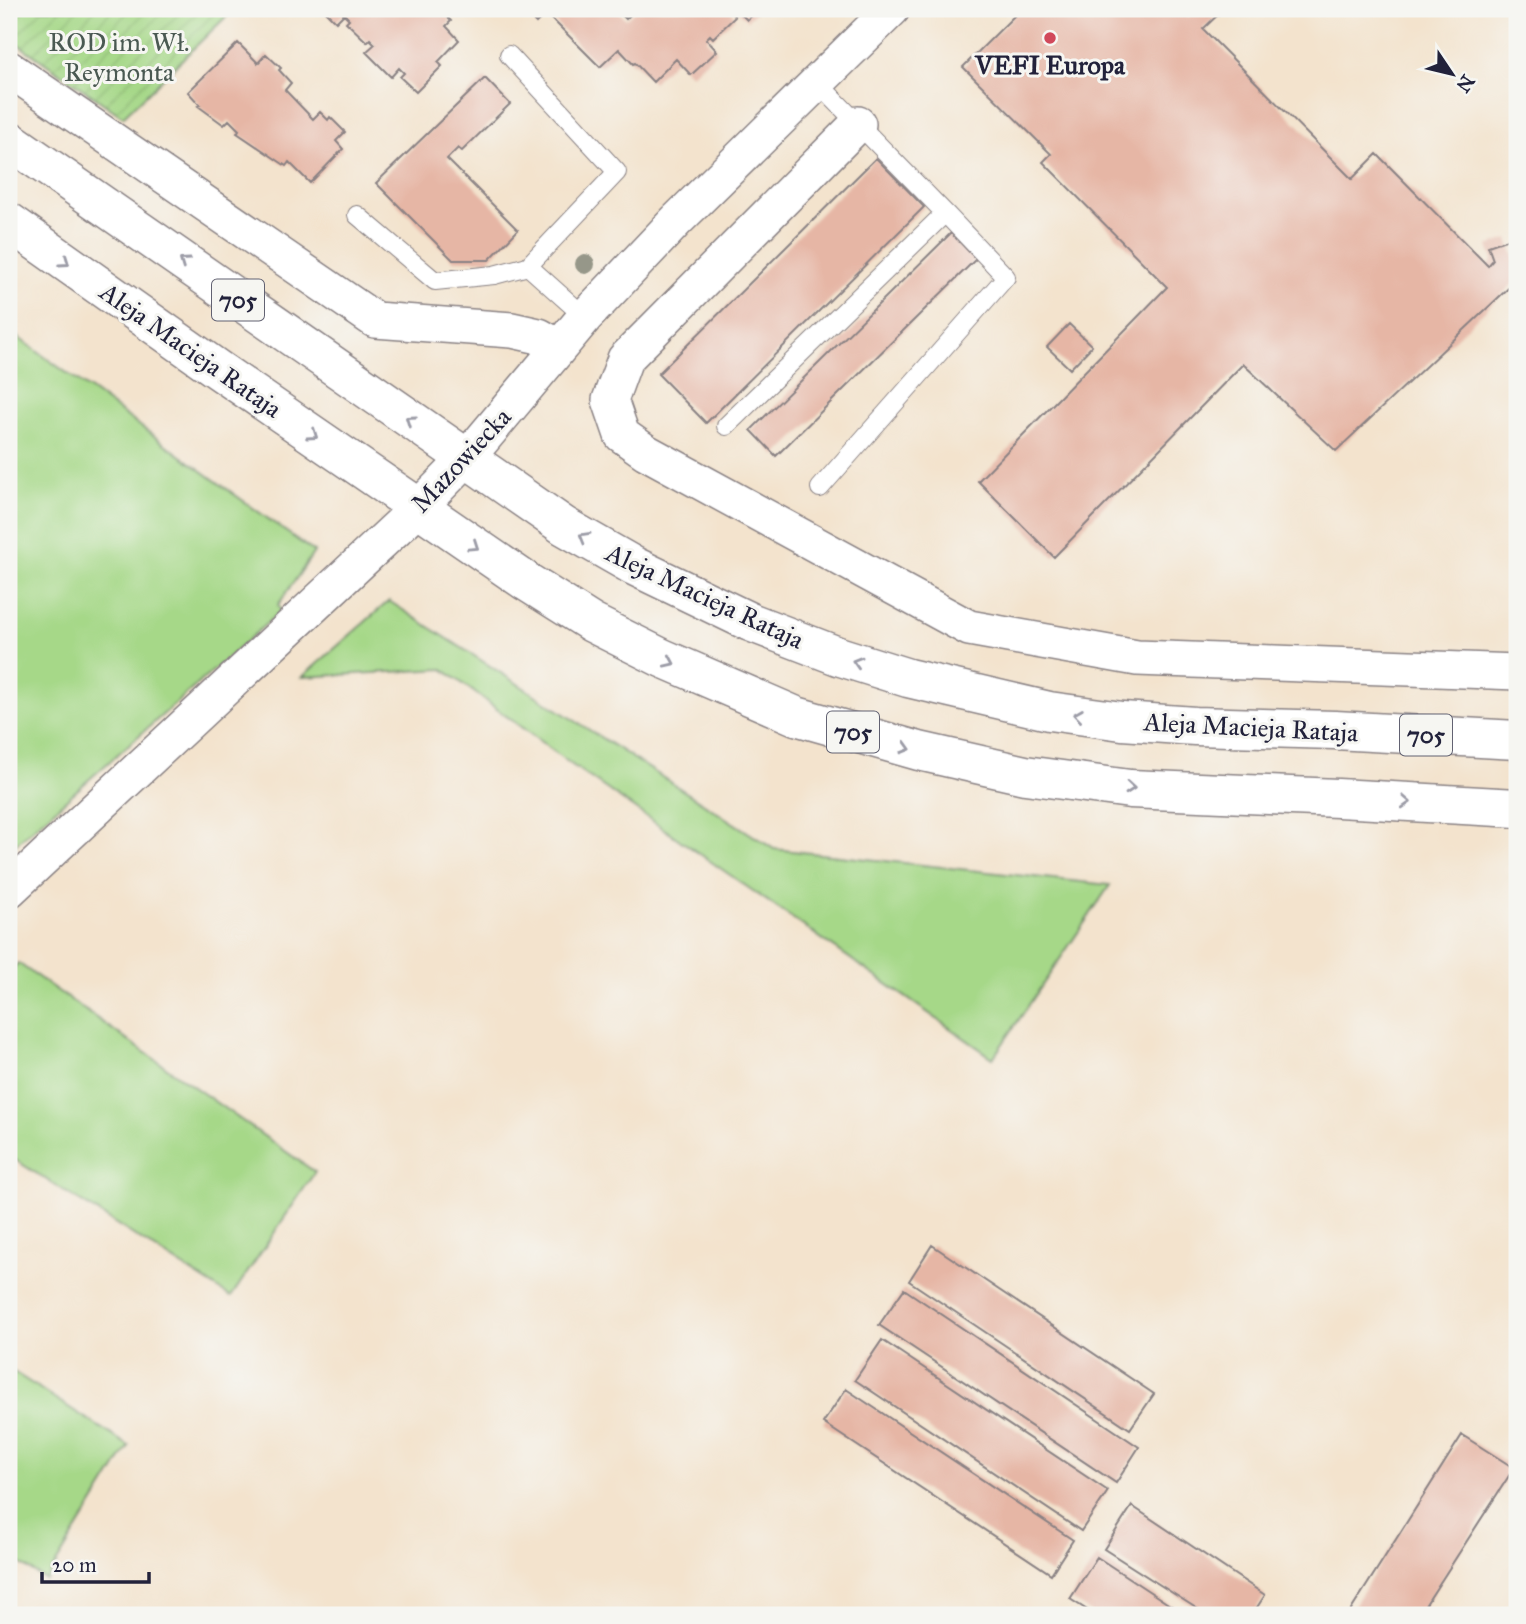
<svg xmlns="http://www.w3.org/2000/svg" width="1526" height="1624" font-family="'IM FELL Great Primer',serif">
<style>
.grass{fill:#a6d888;stroke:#647d62;stroke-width:2}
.garden{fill:url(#garden-furrows);stroke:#647d62;stroke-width:2}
.building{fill:#e6b6a5}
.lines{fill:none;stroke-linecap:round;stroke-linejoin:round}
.service-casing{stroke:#8a8284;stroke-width:20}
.minor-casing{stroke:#8a8284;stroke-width:38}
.primary-casing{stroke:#8a8284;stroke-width:41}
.service{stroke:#fff;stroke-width:18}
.minor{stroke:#fff;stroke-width:35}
.primary{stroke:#fff;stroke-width:38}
.tree{fill:#969789}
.oneway{stroke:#9c9ca7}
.poi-dot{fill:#d1495b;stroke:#f6f6f2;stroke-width:2.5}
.labels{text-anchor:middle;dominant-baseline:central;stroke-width:6;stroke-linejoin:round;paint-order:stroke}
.shield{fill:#f6f6f2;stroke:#626272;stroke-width:2}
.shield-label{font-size:24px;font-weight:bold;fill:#22223b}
.park-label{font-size:26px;fill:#4a5952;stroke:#f6f6f2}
.poi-label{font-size:26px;font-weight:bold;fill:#22223b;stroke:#f6f6f2}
.street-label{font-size:26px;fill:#22223b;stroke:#f6f6f2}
</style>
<defs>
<pattern id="garden-furrows" width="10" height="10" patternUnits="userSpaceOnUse" patternTransform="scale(1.75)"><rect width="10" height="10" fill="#a6d888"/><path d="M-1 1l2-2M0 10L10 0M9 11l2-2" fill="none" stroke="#8fb976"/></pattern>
</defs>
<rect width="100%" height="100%" fill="#f6f6f2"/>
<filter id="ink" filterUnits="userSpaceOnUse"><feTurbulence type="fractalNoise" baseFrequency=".0143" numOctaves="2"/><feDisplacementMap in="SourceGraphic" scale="14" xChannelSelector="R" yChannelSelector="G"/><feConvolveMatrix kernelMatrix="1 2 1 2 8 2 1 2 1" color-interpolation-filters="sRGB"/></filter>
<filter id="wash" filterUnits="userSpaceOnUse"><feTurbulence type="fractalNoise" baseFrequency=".00686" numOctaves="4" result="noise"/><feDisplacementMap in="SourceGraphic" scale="28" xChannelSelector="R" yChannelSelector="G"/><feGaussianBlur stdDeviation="1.57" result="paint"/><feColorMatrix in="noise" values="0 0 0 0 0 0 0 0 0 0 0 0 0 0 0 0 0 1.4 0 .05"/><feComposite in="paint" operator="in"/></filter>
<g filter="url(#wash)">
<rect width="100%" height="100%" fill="#f3e3cd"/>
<path class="grass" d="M9,331L314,552L298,576L278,605L281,611L11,848L9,845Z
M389,601L774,849L1110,885L993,1058L572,765L443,669L302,677Z
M18,963L315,1172L231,1297L9,1156V972Z
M9,1369L129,1446L46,1580L9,1556Z"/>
<path class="garden" d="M9,9H234L123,117L9,38Z"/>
<g id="blocks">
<path class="building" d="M323,9H439L451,21L446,26L459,40L438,62L442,66L416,92L400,77L404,73L399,68L391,77L366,52L375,44L370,39L367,42L346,22L349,19L344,14L336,22Z
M522,9H594L599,13L603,9H616L626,19L636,9H759L747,20L736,9L732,13L735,17L713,38L710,35L706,39L717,51L691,75L676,59L653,82L635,63L633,64L619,49L600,67L546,13L536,23Z
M1021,9H1180L1188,17L1194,9H1224L1203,29L1352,179L1377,154L1488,266L1493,260L1488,246L1508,239L1517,265V280L1336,451L1243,364L1054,557L978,481L1167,287L1043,162L1051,154L963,67Z
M238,43L258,63L266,54L281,68L279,70L291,83L285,90L313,119L320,112L328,120L330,117L345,132L336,141L343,149L310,183L289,162L286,166L237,133L239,130L229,120L224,125L198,106L200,105L188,92Z
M485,78L510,104L462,151L458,148L447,159L518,230L489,260H453L376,183Z
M876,158L924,207L706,423L658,374Z
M951,233L976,259L776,456L751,430Z
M1069,324L1092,346L1070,369L1047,347Z
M932,1245L1154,1394L1130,1429L909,1281Z
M904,1289L1139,1447L1116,1483L879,1325Z
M882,1340L1108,1491L1081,1531L855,1380Z
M846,1389L1073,1540L1051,1574L823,1423Z
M1462,1435L1514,1468L1419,1615H1348Z
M1132,1506L1265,1595L1252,1615H1207L1104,1549Z
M1097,1557L1185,1615H1095L1070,1599Z"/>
</g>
</g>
<g filter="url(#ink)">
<use href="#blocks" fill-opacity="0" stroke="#8a8284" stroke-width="2"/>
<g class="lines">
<g class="service-casing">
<path id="service" d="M509,55L617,172L528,266
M357,215L435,281L494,275L528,266L585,317
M726,426L945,213L818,83
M820,488L1006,277L945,213"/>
</g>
<g class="minor-casing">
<path id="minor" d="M9,69L375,320L512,330L539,336L559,347
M858,124L625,359L610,400L622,435L646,452L969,628L1137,658L1517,672
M9,890L418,508L466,459L585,317L677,220L892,9"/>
</g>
<g class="primary-casing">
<path id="primary" d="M9,140L564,526L634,566L750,622L838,656L908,678L1049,711L1122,721L1195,726L1335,730L1517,740
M9,222L217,369L527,582L592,623L662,658L796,716L919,751L1025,775L1130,789L1338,798L1517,808"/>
</g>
<use href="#service" class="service"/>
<use href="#minor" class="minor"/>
<use href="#primary" class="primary"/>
</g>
<circle class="tree" cx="585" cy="264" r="10"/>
<defs><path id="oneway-chevron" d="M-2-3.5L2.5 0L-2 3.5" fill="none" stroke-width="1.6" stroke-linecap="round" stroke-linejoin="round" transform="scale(1.75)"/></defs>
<g class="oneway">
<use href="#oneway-chevron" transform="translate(65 262) rotate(35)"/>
<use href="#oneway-chevron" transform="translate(184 262) rotate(-145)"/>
<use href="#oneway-chevron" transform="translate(410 420) rotate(-145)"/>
<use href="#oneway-chevron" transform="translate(313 435) rotate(35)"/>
<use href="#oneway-chevron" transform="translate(584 537) rotate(-150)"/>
<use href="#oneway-chevron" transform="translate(474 546) rotate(34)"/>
<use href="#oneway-chevron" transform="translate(670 662) rotate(24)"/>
<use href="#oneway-chevron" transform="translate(857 662) rotate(-163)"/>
<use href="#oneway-chevron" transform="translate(1078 715) rotate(-172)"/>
<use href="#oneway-chevron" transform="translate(906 748) rotate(16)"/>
<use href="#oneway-chevron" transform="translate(1130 788) rotate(5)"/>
<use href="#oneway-chevron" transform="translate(1406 802) rotate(3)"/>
</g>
</g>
<circle class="poi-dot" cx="1050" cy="38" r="7"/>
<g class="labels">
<g class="shield">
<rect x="212" y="279.5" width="52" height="41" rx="5"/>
<rect x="827" y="711.5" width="52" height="41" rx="5"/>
<rect x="1400" y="714.5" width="52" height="41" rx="5"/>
</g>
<g class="shield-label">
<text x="238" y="300">705</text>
<text x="853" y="732">705</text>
<text x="1426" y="735">705</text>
</g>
<g class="park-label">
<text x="119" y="42">ROD im. Wł.<tspan x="119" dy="30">Reymonta</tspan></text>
</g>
<g class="poi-label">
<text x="1050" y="65">VEFI Europa</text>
</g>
<g class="street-label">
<text transform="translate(191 350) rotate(35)">Aleja Macieja Rataja</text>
<text transform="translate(461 460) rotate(-47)">Mazowiecka</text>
<text transform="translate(705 596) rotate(25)">Aleja Macieja Rataja</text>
<text transform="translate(1251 727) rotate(3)">Aleja Macieja Rataja</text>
</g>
</g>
<rect width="1526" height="1624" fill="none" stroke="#f6f6f2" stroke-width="35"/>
<g transform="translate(1452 74) rotate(125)" stroke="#f6f6f2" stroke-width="5" paint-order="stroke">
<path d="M0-5L12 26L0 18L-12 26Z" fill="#22223b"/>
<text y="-10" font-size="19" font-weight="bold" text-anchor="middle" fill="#22223b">N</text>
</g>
<path d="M42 1572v10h107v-10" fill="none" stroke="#22223b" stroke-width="3.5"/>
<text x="52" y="1572" font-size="21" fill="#22223b" stroke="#f6f6f2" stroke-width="5" paint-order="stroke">20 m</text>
</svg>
